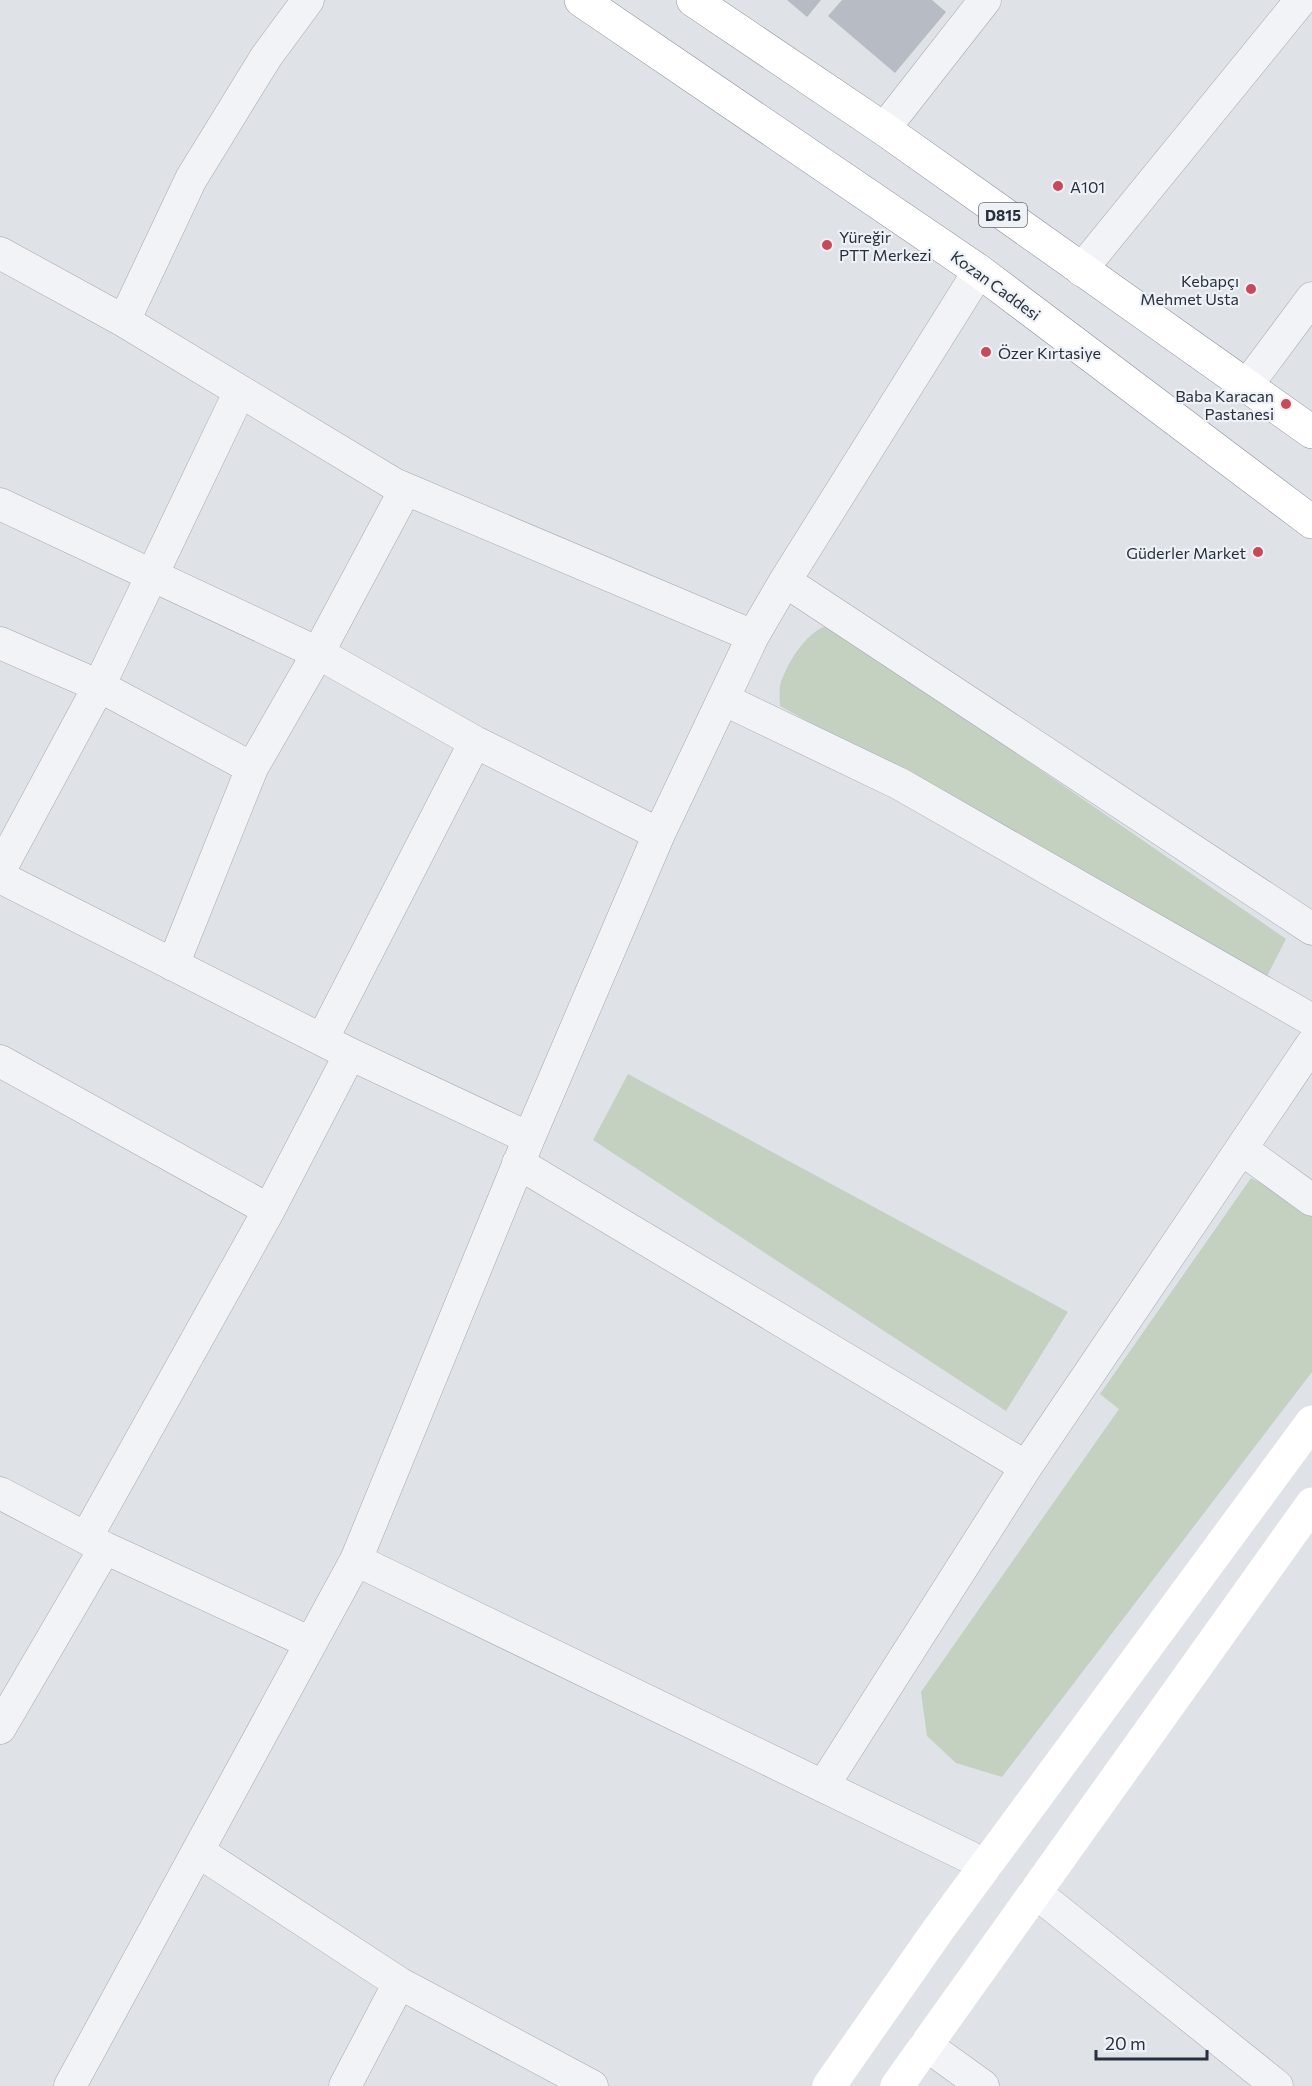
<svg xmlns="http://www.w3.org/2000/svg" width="1312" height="2086" font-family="Commissioner,sans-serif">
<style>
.green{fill:#c4d1c0}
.building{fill:#b6bbc4}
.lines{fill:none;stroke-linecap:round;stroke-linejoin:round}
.minor-casing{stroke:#a4a9b1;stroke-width:33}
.trunk-casing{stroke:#878f9d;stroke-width:34}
.minor{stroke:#f1f3f6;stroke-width:32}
.secondary{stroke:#fff;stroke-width:33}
.trunk{stroke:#fff;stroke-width:33}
.poi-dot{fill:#c84958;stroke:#eef1f5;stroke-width:2}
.labels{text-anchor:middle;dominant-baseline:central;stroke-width:4.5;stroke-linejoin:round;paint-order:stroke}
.shield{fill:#eef1f5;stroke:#636a75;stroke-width:1.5}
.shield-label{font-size:15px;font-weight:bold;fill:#28303e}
.poi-label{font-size:16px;fill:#28303e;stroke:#eef1f5;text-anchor:start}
.street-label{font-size:16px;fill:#28303e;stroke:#eef1f5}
</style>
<rect width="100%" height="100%" fill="#dfe2e7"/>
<path class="green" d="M830,625L1286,939L1267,976L780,706C780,700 779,692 780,686C785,666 808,628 830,625Z
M628,1074L1068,1312L1006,1411L593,1140Z
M1251,1178L1312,1209V1372L1002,1777L956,1763L927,1736L921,1692L1119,1409L1100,1394Z"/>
<path class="building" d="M787,0H821L807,17Z
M842,0H932L946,12L895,73L828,16Z"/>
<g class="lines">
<g class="minor-casing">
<path id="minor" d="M884,129L985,0
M0,253L124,321L394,484L753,636
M1081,270L1301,0
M124,321L191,179L266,57L308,0
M1248,384L1312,298
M0,504L318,653L475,742L659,834
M785,581L1312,929
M0,643L99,686L252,768
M723,699L900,784L1312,1020
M0,870L99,686L240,391
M0,877L350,1054L529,1138
M173,965L252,768L318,653L405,490
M322,1040L475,742
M0,1061L269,1210
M1243,1150L1312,1200
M518,1163L1026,1467
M0,1493L105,1548L311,1643
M86,1538L269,1210L350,1054
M356,1560L986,1865
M0,1728L105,1548
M823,1786L1026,1467L1312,1044
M199,1852L399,1983L592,2086
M1035,1892L1277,2086
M926,2045L983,2086
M70,2086L356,1560L529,1138L659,834L753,636L785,581L979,271
M345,2086L399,1983"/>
</g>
<g class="trunk-casing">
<path id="trunk" d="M581,0L979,271L1312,522
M693,0L884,129L1312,432"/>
</g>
<use href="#minor" class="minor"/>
<path class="secondary" d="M829,2086L938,1930L1312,1422
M897,2086L1312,1504"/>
<use href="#trunk" class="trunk"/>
</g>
<g class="poi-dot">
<circle cx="1058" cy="186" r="6"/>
<circle cx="827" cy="245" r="6"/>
<circle cx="1251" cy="289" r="6"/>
<circle cx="986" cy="352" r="6"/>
<circle cx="1286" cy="404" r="6"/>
<circle cx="1258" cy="552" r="6"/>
</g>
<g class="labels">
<rect class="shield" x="979" y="203" width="48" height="24" rx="4.5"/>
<g class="shield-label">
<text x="1003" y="215">D815</text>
</g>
<g class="poi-label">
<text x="1070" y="186">A101</text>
<text x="839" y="236">Yüreğir<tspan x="839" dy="18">PTT Merkezi</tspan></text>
<text x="1239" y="280" text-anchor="end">Kebapçı<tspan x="1239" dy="18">Mehmet Usta</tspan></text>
<text x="998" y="352">Özer Kırtasiye</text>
<text x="1274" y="395" text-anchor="end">Baba Karacan<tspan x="1274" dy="18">Pastanesi</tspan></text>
<text x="1246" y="552" text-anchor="end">Güderler Market</text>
</g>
<g class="street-label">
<text transform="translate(996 285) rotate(36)">Kozan Caddesi</text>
</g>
</g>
<path d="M1096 2050v9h111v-9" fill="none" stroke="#28303e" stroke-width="3"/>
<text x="1105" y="2050" font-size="18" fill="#28303e" stroke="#eef1f5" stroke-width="4.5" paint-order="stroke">20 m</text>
</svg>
